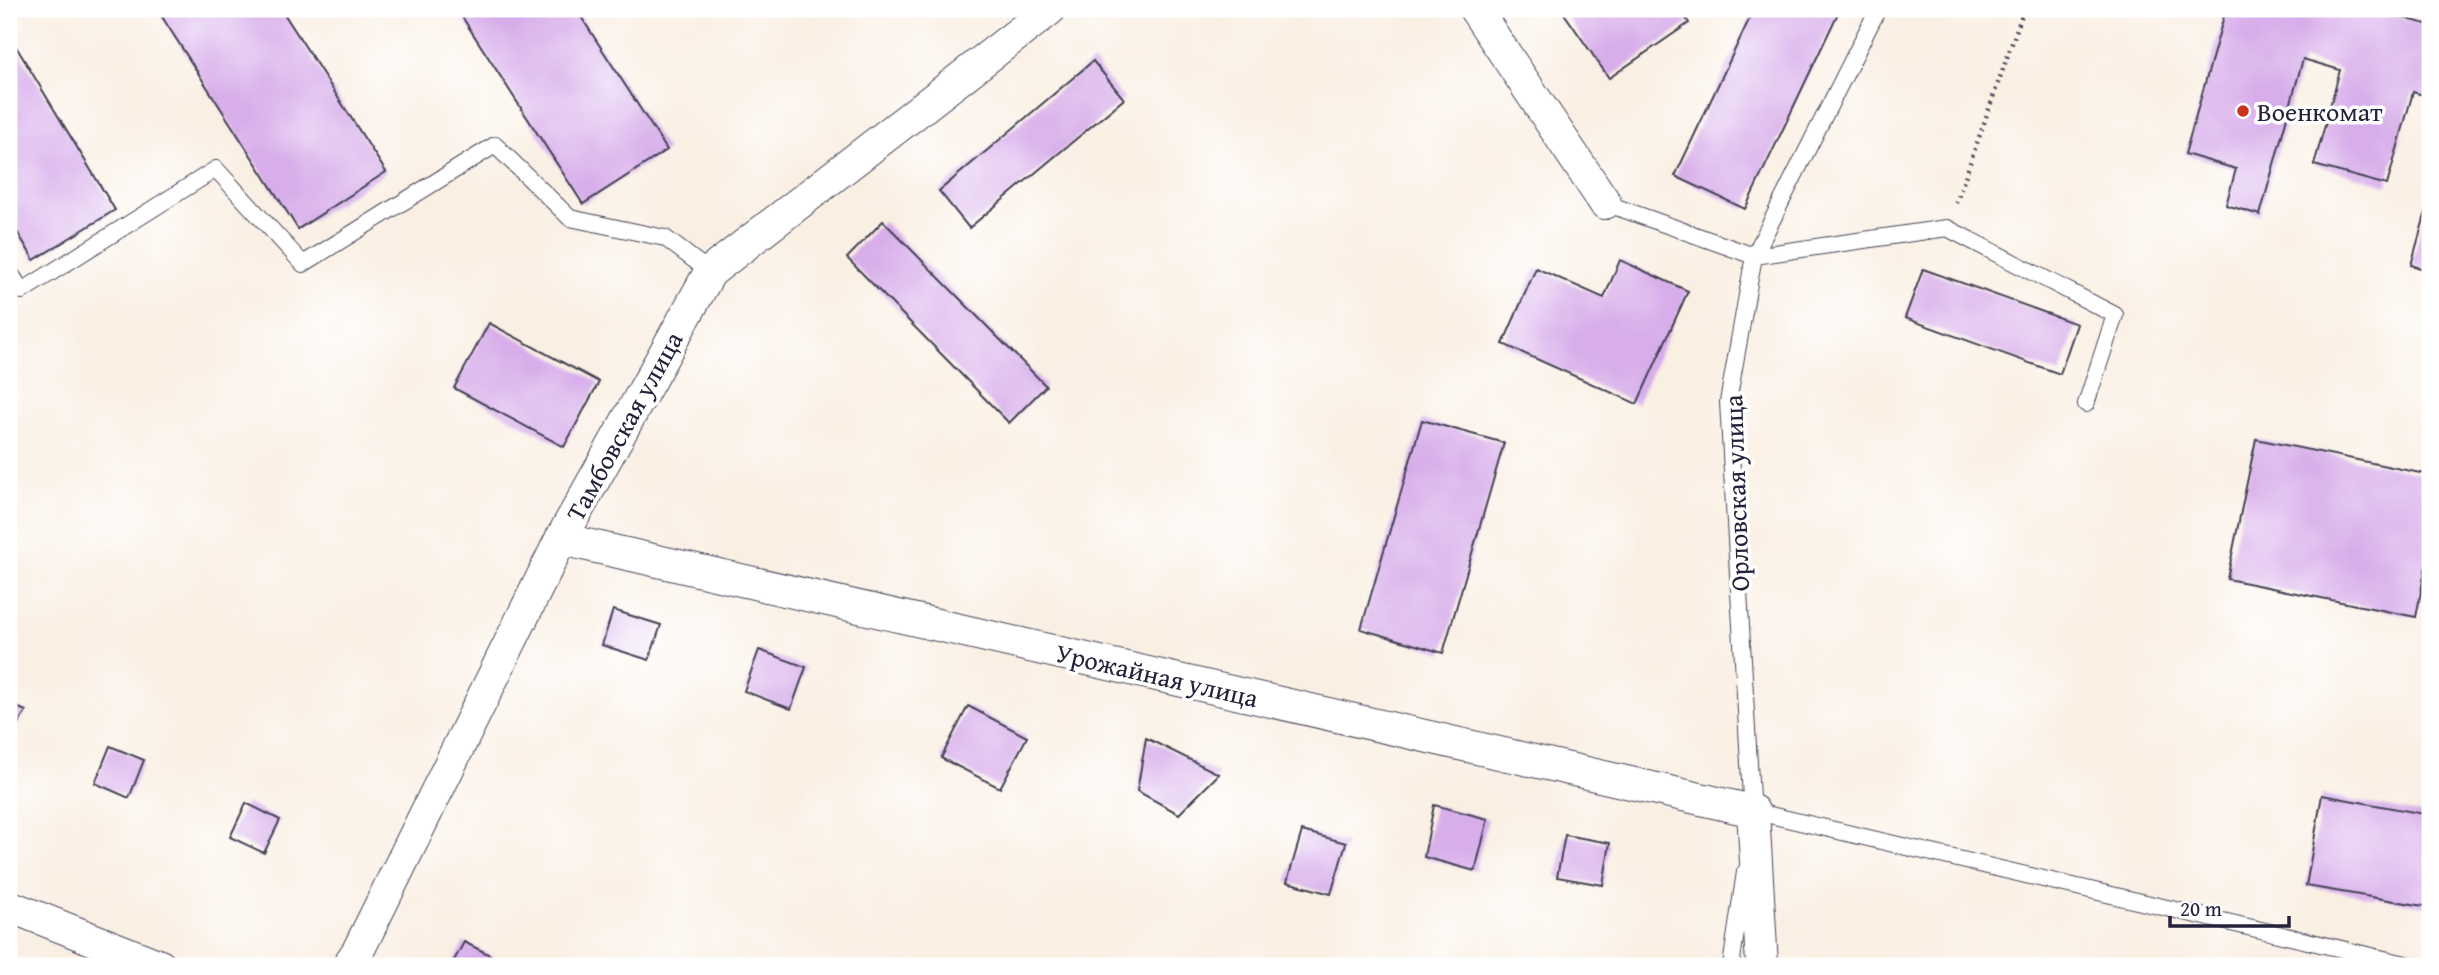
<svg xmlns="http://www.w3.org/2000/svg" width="2439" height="975" font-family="'Gentium Book Plus',serif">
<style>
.building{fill:#d7adea}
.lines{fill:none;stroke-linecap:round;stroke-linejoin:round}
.lane-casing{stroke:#424154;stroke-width:18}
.street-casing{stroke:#424154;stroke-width:34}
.path{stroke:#424154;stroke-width:4.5;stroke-dasharray:2 5;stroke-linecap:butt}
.lane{stroke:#fff;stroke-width:16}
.street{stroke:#fff;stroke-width:32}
.poi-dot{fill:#c8321e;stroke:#fff;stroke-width:2.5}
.labels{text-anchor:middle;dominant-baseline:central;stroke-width:7;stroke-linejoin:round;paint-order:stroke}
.poi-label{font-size:26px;fill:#22223b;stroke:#fff;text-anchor:start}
.street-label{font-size:26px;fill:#22223b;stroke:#fff}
</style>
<rect width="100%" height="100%" fill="#fff"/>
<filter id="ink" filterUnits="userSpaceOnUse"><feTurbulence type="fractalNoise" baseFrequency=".0143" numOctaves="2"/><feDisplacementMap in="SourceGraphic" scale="14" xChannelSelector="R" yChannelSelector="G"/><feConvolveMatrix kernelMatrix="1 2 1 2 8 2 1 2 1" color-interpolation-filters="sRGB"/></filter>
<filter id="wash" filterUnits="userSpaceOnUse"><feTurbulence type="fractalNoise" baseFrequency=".00686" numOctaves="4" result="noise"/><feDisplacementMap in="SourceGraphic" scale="28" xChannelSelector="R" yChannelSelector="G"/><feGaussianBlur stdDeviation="1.57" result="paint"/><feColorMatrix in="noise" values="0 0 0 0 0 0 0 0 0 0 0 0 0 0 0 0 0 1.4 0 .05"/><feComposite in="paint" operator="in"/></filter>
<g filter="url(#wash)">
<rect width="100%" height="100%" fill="#faefe3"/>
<g id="blocks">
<path class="building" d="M157,9H281L386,172L298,229Z
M457,9H576L667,150L583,204Z
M1561,9H1679L1689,23L1609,78Z
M1754,9H1840L1745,209L1675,176Z
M2226,9H2370L2430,25V97L2413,92L2387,185L2314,165L2340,70L2303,59L2260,215L2226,205L2236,169L2185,154Z
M9,35L115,210L34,260L9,218Z
M1093,61L1124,99L969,228L939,191Z
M2429,201H2430V271L2411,265Z
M883,221L1046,386L1009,423L847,258Z
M1620,260L1688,291L1637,404L1503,344L1536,268L1604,298Z
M1923,269L2077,324L2060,374L1905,318Z
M489,323L599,382L564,447L454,388Z
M1422,420L1504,443L1443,653L1361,629Z
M2256,439L2430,475V545L2416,617L2227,579Z
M613,610L661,625L649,660L602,645Z
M759,650L806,667L791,709L744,691Z
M9,704L26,711L9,738Z
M968,706L1027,737L1000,788L941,758Z
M1146,738L1219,774L1179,814L1137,791Z
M110,746L144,760L129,798L95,783Z
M2322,795L2430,815V907L2306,886Z
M246,803L280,820L264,853L230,837Z
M1434,805L1488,819L1475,871L1424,857Z
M1302,831L1346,843L1331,894L1287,882Z
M1565,835L1610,843L1603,885L1557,877Z
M464,942L492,956L487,966H451Z"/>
</g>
</g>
<g filter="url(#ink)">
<use href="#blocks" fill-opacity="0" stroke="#424154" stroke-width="2"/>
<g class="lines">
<g class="lane-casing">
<path id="lane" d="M1605,203L1754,256L1947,228L2115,315L2086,404
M9,271L22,291L216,169L303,264L495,145L570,218L665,238L710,272
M1753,811L2414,966
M1752,815L1728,402L1754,256L1878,9
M1731,966L1745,872"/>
</g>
<g class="street-casing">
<path id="street" d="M1475,9L1605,203
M561,539L1753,811L1762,966
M9,906L160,966
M348,966L358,951L561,539L710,272L1050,9"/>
</g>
<path class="path" d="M1956,203L2024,9"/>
<use href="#lane" class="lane"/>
<use href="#street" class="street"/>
</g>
</g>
<circle class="poi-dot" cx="2243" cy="111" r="7"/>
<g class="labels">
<g class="poi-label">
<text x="2257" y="111">Военкомат</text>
</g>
<g class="street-label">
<text transform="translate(624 426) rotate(-61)">Тамбовская улица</text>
<text transform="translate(1736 493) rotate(-92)">Орловская улица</text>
<text transform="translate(1157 675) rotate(13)">Урожайная улица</text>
</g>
</g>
<rect width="2439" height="975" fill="none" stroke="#fff" stroke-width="35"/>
<path d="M2170 916v10h119v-10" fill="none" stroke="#22223b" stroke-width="3.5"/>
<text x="2180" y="916" font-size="21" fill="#22223b" stroke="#ffffff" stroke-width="5" paint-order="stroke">20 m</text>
</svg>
